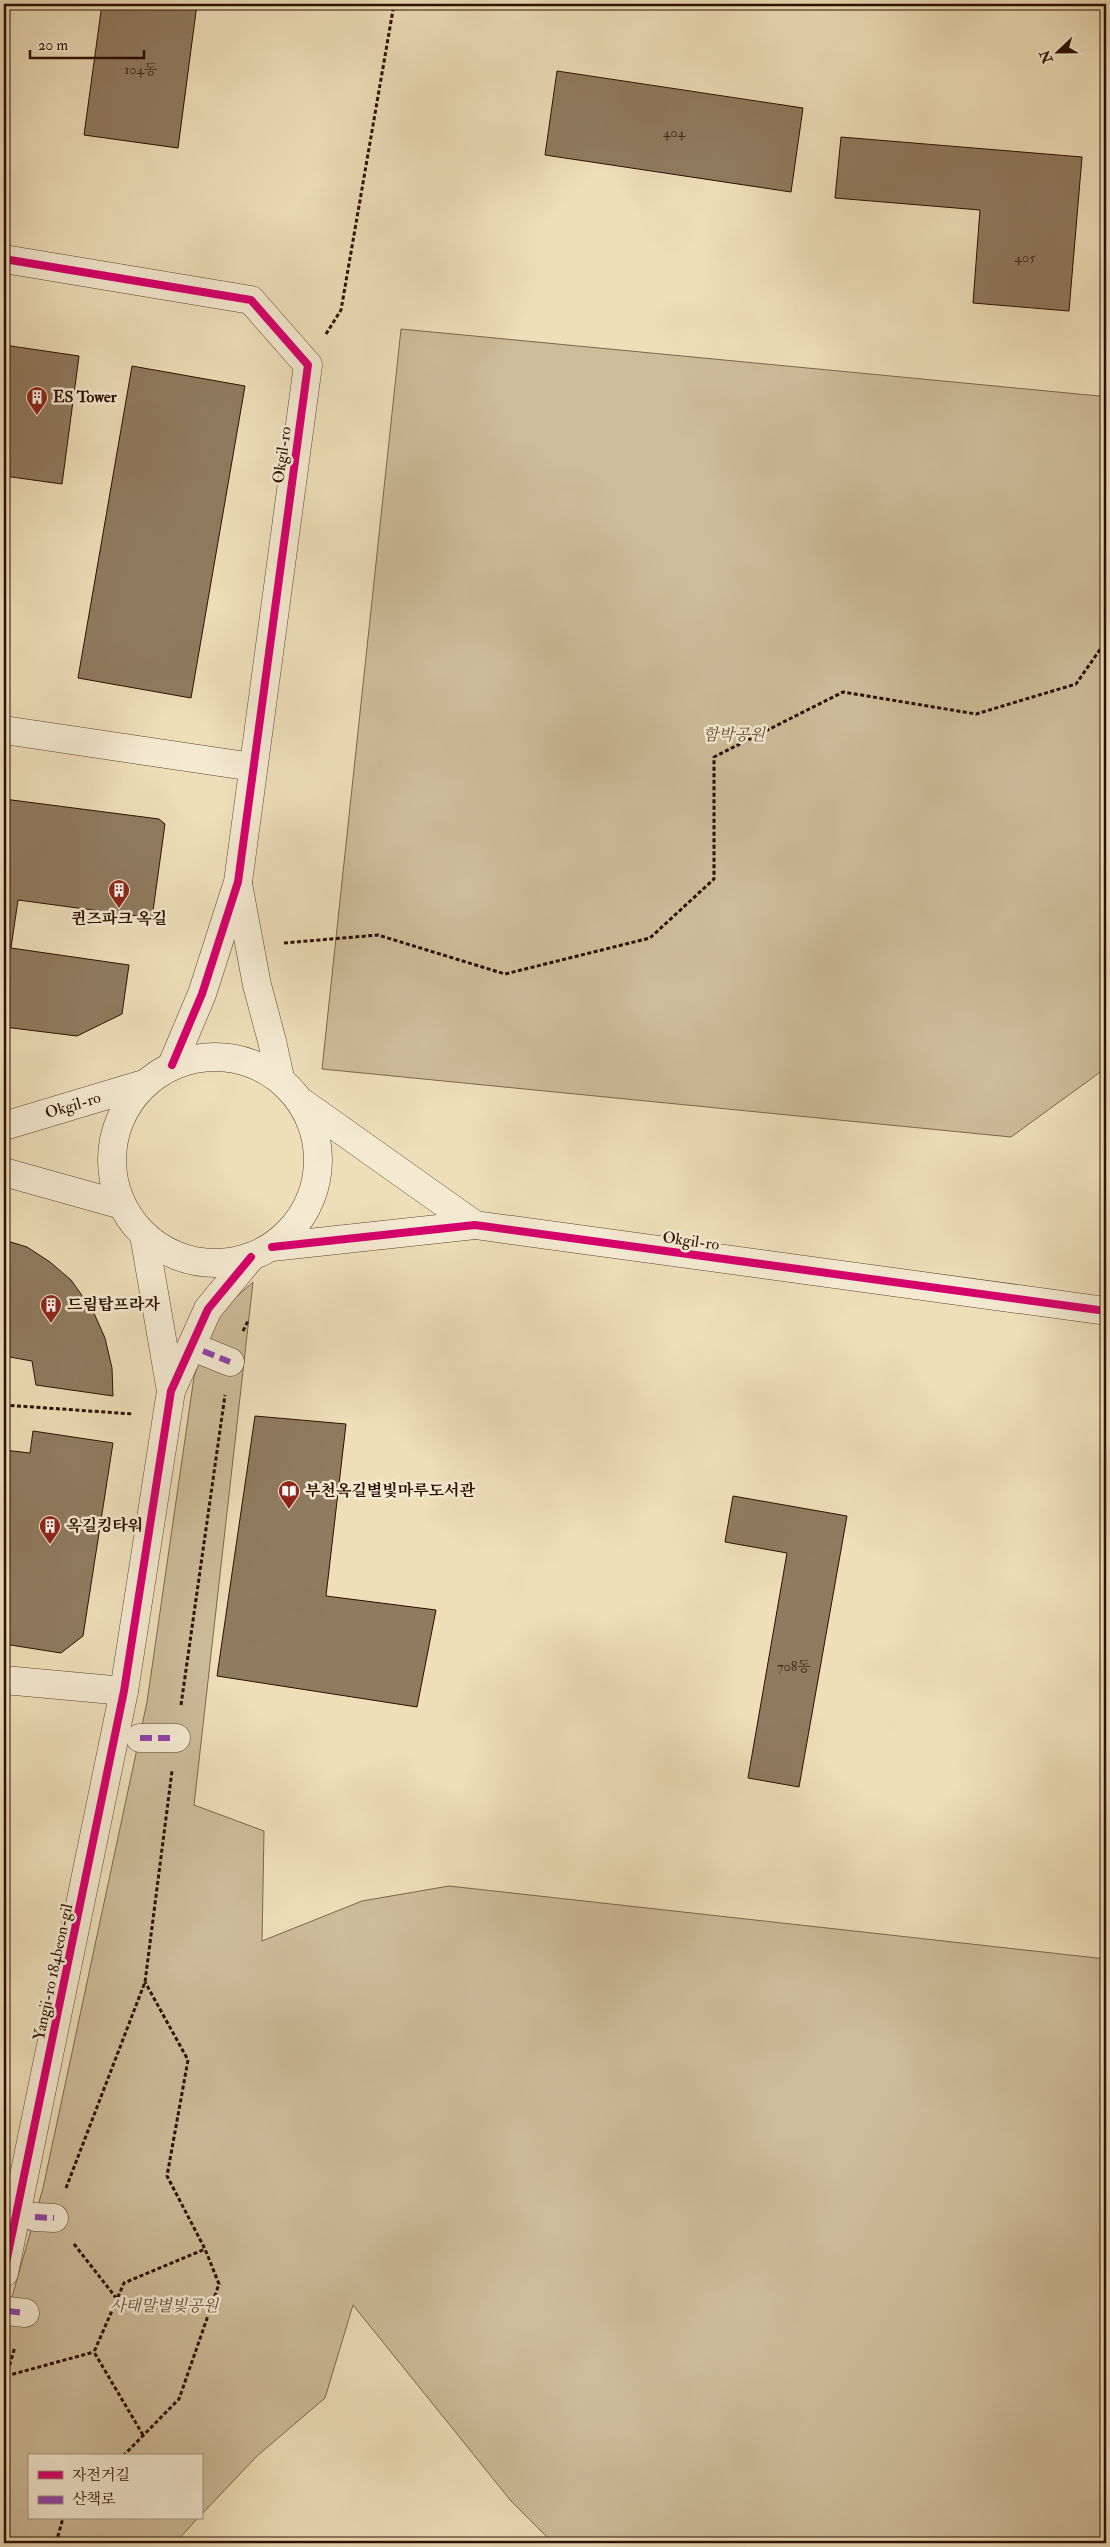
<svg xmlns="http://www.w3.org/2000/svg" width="1110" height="2547" font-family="'IM FELL Double Pica','Noto Serif KR',serif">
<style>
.green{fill:#cdbc9a;stroke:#7c664d}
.building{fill:#907b60;stroke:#2b0f00}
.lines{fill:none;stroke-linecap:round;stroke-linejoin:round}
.minor-casing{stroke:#5c432e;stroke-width:29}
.path{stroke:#2b0f00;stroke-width:3;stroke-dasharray:4 2.5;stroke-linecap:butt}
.minor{stroke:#f4ead2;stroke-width:28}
.quiet{stroke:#8e44ad;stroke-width:6;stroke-dasharray:12 6;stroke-linecap:butt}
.cycleway-casing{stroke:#f4ead2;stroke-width:11}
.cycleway{stroke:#d6006c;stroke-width:8}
.labels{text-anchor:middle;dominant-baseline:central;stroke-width:5;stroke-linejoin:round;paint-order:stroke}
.number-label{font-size:14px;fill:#442a18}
.poi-label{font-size:16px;font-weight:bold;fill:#2b0f00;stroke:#f4ead2;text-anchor:start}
.street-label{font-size:16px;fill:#2b0f00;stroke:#f4ead2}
.park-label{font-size:16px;font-style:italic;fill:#644c36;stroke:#f4ead2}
</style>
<rect width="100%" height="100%" fill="#eedfb9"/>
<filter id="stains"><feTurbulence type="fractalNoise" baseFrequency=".004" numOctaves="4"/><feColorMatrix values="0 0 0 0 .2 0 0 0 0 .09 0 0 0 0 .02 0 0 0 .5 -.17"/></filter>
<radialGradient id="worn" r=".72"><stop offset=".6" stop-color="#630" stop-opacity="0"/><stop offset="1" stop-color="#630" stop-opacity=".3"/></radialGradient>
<path class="green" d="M401,329L1099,396L1106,393V1068L1011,1137L322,1069Z
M253,1282L194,1805L264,1831L262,1941L362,1901L449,1886L1106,1959V2543H553L511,2501L353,2305L325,2398L257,2456L201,2515V2456H29V2518H198L175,2543H4V2325L43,2188L147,1702L194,1377L214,1317Z"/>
<path class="building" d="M102,4H197L178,148L84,135Z
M557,71L803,108L791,192L545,155Z
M841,137L1082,157L1069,311L973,303L980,210L835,198Z
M4,345L79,356L62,484L4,476Z
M132,366L245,386L191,698L78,678Z
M4,799L159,819L165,824L152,918L18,900L11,948L129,965L122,1014L77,1036L4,1027Z
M4,1240L27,1247L50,1262L71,1280L93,1311L105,1338L112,1368L113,1396L36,1385L32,1361L4,1356Z
M255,1416L346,1424L326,1596L436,1610L417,1707L217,1676Z
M33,1431L113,1443L83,1636L61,1653L4,1644V1450L30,1453Z
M733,1496L847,1516L799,1787L748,1778L787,1553L725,1542Z"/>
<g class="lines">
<g class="minor-casing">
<g id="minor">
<path d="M4,259L251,300L308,365L238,882L202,994L172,1065"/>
<path d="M4,730L253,767"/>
<path d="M238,884L257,985L272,1041L280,1078"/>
<circle cx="215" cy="1160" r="103"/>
<path d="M303,1103L475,1225"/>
<path id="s1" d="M4,1126L144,1084"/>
<path d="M4,1172L122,1205"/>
<path d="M144,1235L171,1391"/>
<path d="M272,1247L475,1225L1106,1311"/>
<path d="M203,1351L230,1362"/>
<path d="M4,1680L124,1691"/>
<path d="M140,1738H176"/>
<path d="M35,2217L54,2218"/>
<path d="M4,2273L124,1691L171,1391L208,1309L251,1257"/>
<path d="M8,2311L25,2313"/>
</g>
</g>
<path class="path" d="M326,334L341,310L394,4
M284,943L378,935L505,974L650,938L714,879V757L843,692L976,714L1076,684L1106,641
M243,1331L248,1321
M4,1405L133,1414
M181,1705L225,1395
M66,2188L145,1982L172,1771
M74,2244L117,2299
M6,2376L94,2352
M4,2384L15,2347
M143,2435L94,2352L124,2283L205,2249
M123,2456L179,2399L219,2284L205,2249L167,2176L188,2060L145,1982
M56,2543L63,2518"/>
<use href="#minor" class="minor"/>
<path class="quiet" d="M203,1351L230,1362
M140,1738H176
M35,2217L54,2218
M8,2311L25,2313"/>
<g class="cycleway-casing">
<path id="cycleway" d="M4,259L251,300L308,365L238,882L202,994L172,1065
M272,1247L475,1225L1106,1311
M4,2273L124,1691L171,1391L208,1309L251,1257"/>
</g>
<use href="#cycleway" class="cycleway"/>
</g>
<defs>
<g id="building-pin" transform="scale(1.125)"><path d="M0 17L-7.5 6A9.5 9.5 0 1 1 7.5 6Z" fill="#8f2418" stroke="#f4ead2"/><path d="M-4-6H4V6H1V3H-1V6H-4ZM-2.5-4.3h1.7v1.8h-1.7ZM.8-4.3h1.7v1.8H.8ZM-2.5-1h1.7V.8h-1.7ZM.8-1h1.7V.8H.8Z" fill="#fff"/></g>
<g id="library-pin" transform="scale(1.125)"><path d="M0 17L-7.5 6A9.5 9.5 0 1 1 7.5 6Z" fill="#8f2418" stroke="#f4ead2"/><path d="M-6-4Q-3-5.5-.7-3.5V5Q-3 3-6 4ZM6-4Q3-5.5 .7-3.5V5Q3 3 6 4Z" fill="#fff"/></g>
</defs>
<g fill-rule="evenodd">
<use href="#building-pin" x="37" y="397"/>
<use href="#building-pin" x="119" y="890"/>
<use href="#building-pin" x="51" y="1305"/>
<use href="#library-pin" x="289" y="1491"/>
<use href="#building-pin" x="50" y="1526"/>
</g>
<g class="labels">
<g class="number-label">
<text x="141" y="69">104동</text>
<text x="674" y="132">404</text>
<text x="1025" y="257">405</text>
<text x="794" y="1666">708동</text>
</g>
<g class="poi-label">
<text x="53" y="397">ES Tower</text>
<text x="119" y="919" text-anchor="middle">퀸즈파크 옥길</text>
<text x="67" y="1305">드림탑프라자</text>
<text x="305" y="1491">부천옥길별빛마루도서관</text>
<text x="66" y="1526">옥길킹타워</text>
</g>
<g class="street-label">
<text transform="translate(282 455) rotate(-82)">Okgil-ro</text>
<text stroke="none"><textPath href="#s1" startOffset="72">Okgil-ro</textPath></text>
<text transform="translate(691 1241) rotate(8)">Okgil-ro</text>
<text transform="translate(53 1972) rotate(-78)">Yangji-ro 184beon-gil</text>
</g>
<g class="park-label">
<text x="734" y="735">함박공원</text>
<text x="164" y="2306">사태말별빛공원</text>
</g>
</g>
<rect width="1110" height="2547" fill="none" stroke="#eedfb9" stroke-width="20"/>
<rect x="5" y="5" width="1100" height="2537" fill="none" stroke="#2b0f00" stroke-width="2.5"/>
<rect x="10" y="10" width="1090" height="2527" fill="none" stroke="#2b0f00"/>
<rect x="28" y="2454" width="175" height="65" fill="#f4ead2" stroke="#a4927e"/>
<rect x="38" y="2471" width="25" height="8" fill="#d6006c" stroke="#a4927e"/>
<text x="72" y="2480" font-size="15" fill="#2b0f00">자전거길</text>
<rect x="38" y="2496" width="25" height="8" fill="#8e44ad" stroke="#a4927e"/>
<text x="72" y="2504" font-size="15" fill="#2b0f00">산책로</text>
<g transform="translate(1058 52) rotate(248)" stroke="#f4ead2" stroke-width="4" paint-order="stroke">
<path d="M0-4L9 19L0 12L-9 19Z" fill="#2b0f00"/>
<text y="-8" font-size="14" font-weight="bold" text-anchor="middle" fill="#2b0f00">N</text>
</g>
<path d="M30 50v8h114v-8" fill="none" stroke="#2b0f00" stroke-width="2.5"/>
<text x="38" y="50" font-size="15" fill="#2b0f00" stroke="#f4ead2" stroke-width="4" paint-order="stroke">20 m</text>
<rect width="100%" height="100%" filter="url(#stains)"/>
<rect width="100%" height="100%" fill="url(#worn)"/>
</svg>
